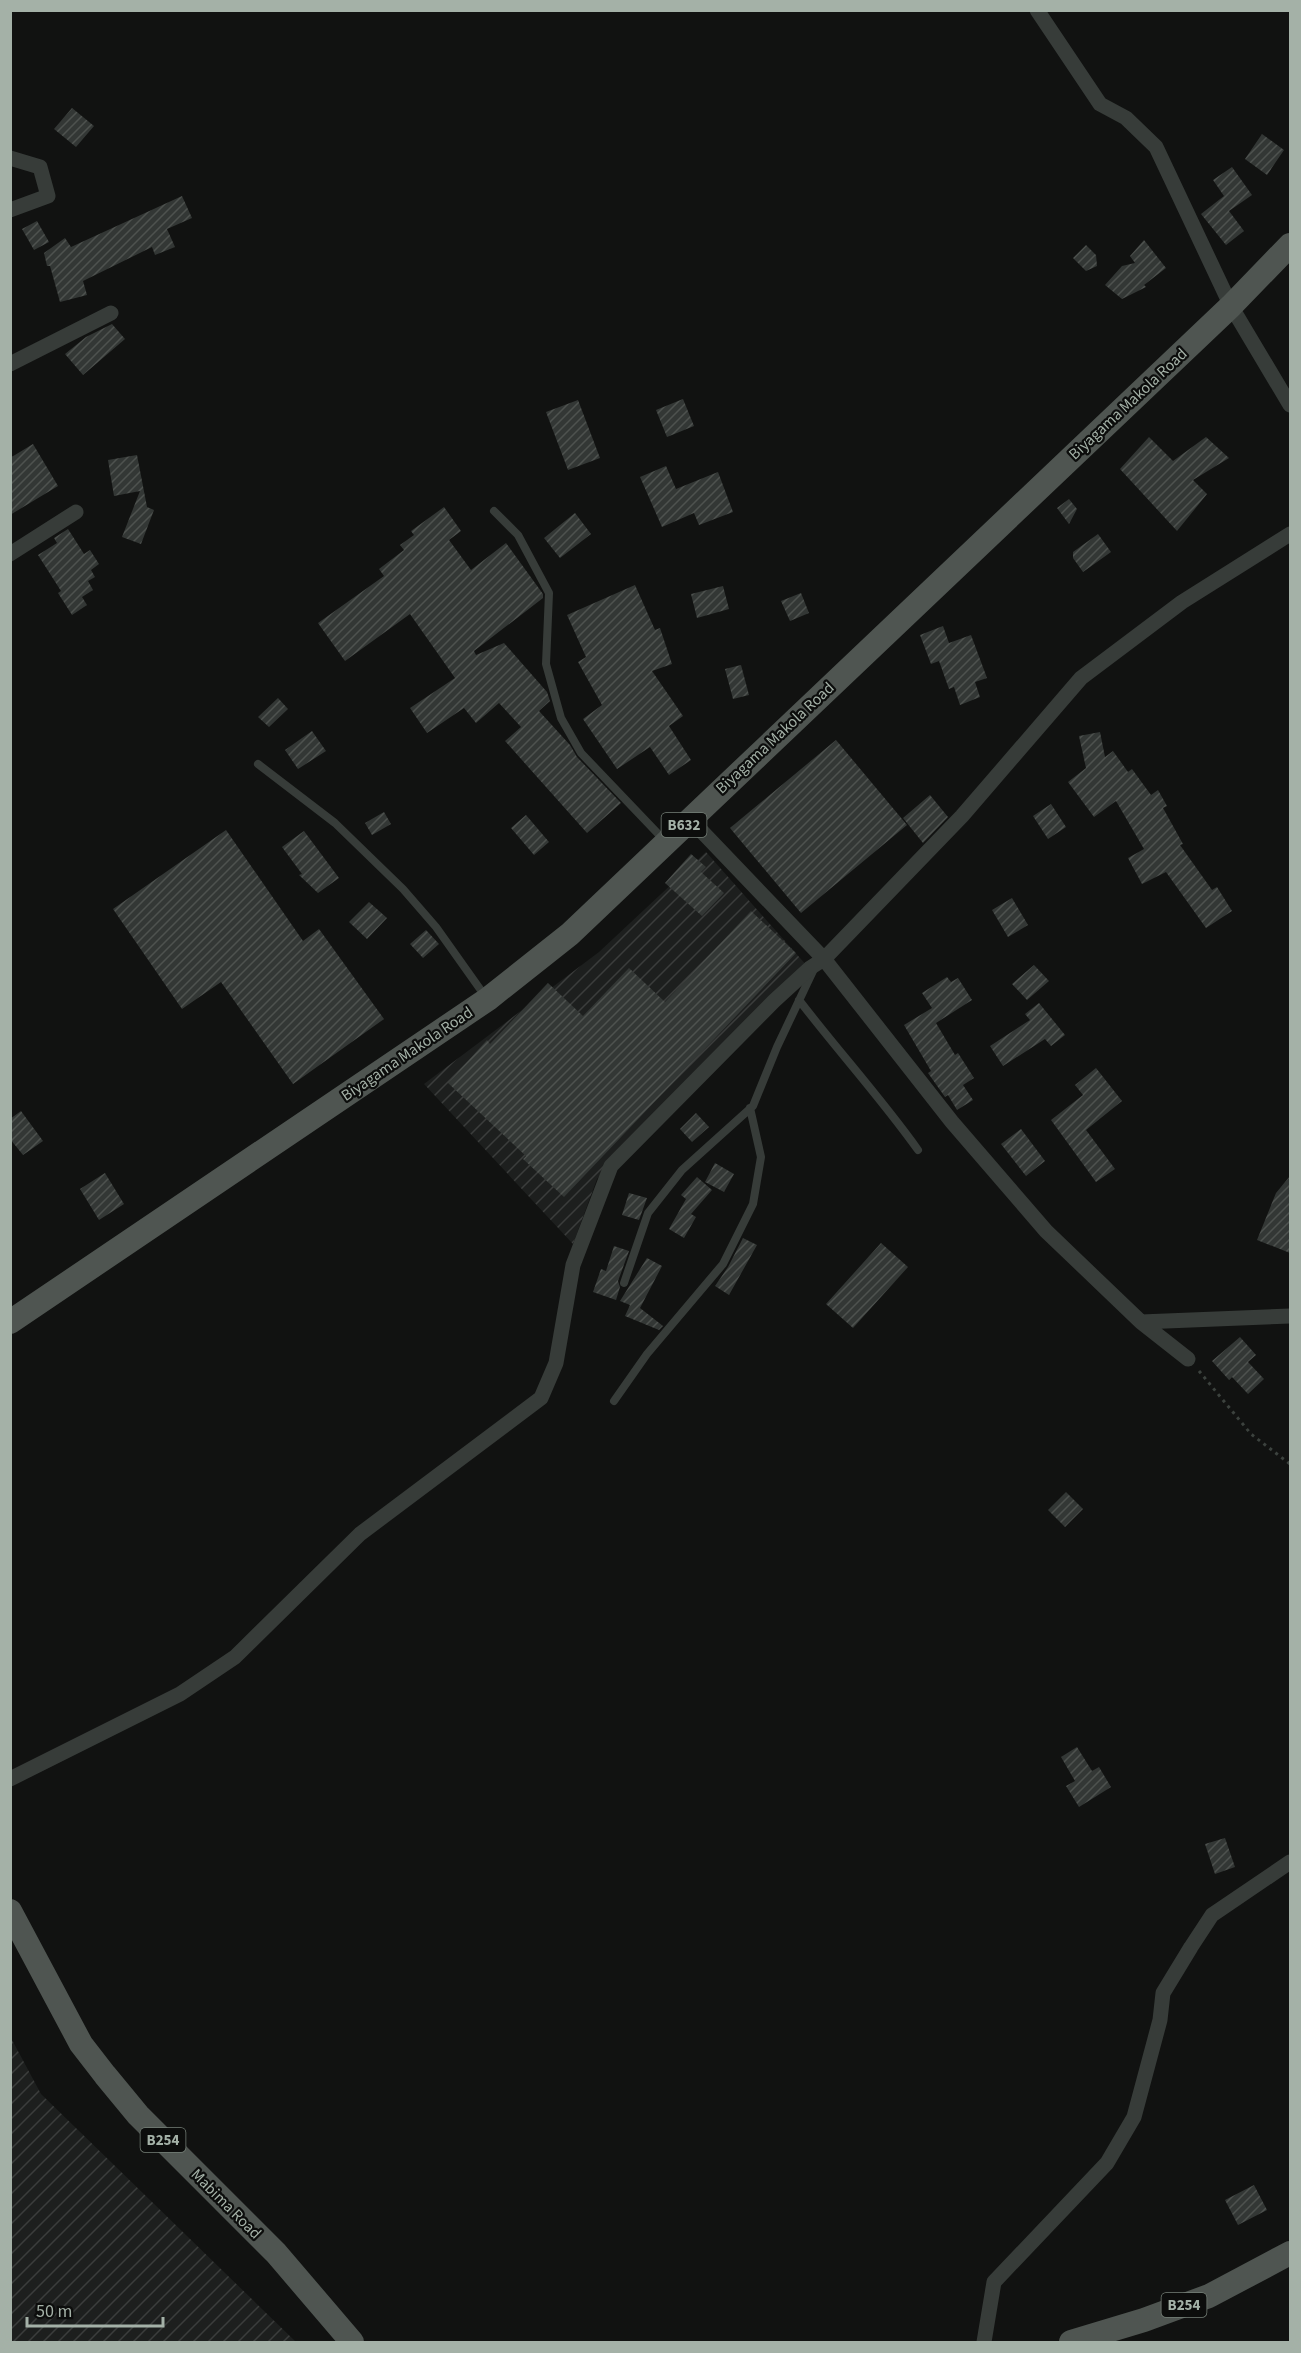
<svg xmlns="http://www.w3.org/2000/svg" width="1301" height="2353" font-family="'Source Sans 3',sans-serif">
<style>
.industrial{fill:url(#industrial-furrows)}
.building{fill:url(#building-hatch)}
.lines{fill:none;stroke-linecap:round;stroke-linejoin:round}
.path{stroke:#3c423e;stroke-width:3;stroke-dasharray:3 4.5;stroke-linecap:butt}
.lane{stroke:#373c39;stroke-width:8}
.street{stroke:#373c39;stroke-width:15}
.primary{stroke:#4f5551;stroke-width:24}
.labels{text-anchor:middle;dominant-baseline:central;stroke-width:4.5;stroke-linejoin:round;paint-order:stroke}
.shield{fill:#0c0d0c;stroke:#768078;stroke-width:1.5}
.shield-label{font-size:15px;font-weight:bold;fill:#a4b1a7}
.street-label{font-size:16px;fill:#a4b1a7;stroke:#0c0d0c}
</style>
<defs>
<pattern id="industrial-furrows" width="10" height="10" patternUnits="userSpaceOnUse" patternTransform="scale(1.5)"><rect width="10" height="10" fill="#1d1f1e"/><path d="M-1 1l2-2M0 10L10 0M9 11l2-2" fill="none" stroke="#3b3d3c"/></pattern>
<pattern id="building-hatch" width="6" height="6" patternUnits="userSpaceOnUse" patternTransform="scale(1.5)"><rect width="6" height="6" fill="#333735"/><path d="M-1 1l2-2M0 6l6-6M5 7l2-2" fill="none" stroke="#4e524f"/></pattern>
</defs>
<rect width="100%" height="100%" fill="#111211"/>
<path class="industrial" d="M706,852L808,967L597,1179L573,1244L424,1084L599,952Z
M11,2038L41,2094L296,2342H11Z"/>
<path class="building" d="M72,108L94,126L76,147L54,129Z
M1262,134L1284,150L1267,175L1245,159Z
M1232,167L1252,195L1229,211L1244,231L1226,245L1201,214L1224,196L1213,180Z
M182,196L192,218L167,229L175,247L155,255L152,247L83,281L87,295L60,302L50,266H47L44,253L65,238L71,247Z
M37,221L49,242L34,250L22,229Z
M1144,240L1166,268L1144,285L1146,287L1122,299L1105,285L1122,266L1135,263L1130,256Z
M1086,245L1096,255L1097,266L1086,271L1073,258Z
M112,324L125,339L83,375L65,354L86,337Z
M683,399L694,426L667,437L656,410Z
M578,400L600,458L568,470L546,412Z
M1149,437L1173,461L1206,437L1229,458L1193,480L1207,494L1177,531L1120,469Z
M33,444L58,486L10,515V458Z
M137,455L147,507L154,510L141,544L122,537L140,491L114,496L108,460Z
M666,466L676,489L718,472L733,512L699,525L694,513L662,527L640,477Z
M1069,499L1077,509L1069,524L1057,508Z
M444,507L461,531L449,540L471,570L506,543L543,594V598L474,651L476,655L504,643L547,692L550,701L539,711L570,745L577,757L621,803L587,833L505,741L521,727L499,703L476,723L464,708L427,733L410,708L455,678L410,614L345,661L318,623L384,576L379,569L404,550L400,545L414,535L411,531Z
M575,513L591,534L560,558L544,538Z
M68,529L84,554L90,550L99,564L91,570L95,577L88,581L93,590L82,597L87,605L72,615L58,593L61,591L38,555L57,543L54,538Z
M1098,534L1111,552L1083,572L1073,558V552Z
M635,585L655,630L660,628L672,664L652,671L683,716L669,726L691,760L669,775L650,747L617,769L583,719L602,705L578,662L586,657L567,615Z
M723,586L729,609L697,618L691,594Z
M801,593L809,613L790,621L781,601Z
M943,626L949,643L971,635L987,678L975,682L980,697L960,705L954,687L949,689L939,661L931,664L920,635Z
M741,665L749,695L733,699L725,669Z
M278,698L288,709L269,727L258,717Z
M312,731L326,751L298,769L285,750Z
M1100,732L1105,757L1113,751L1128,772L1132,769L1151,795L1158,790L1167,806L1163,808L1183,844L1180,845L1212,890L1217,887L1232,911L1206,928L1166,872L1142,884L1128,858L1144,849L1116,801L1094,817L1068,782L1086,768L1079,736Z
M836,740L907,825L801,913L730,828Z
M930,795L948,817L923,843L903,818Z
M1051,804L1066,827L1048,839L1033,816Z
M384,812L391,824L372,835L365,823Z
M526,815L549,842L534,855L511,828Z
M226,830L303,941L319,929L384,1019L293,1084L221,982L182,1009L113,909Z
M304,831L339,878L318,893L299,875L302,874L282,847Z
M691,854L706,867L701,872L724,893L702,916L665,883Z
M1012,898L1028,925L1008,937L992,910Z
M369,902L387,918L367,939L349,922Z
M751,911L796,953L564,1197L523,1159L526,1156L448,1083L487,1040L490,1044L548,983L583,1016L629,968L665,1002Z
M426,930L439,944L423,958L410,944Z
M1034,965L1049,981L1027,1000L1012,984Z
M947,977L951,982L958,978L972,1000L936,1023L955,1055L958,1053L974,1078L963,1085L973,1100L957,1110L948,1095L945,1097L928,1073L931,1071L904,1025L932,1008L922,993Z
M1039,1003L1065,1035L1051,1046L1045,1039L1003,1066L990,1046L1030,1020L1025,1014Z
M1096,1068L1122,1101L1086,1130L1115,1169L1096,1182L1051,1120L1083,1095L1075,1085Z
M21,1111L43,1141L23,1155L10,1139V1119Z
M696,1113L709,1127L692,1142L680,1129Z
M1021,1129L1045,1161L1026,1176L1001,1144Z
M715,1163L734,1174L724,1192L705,1182Z
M105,1173L124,1204L99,1220L80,1189Z
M1290,1176V1253L1257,1240L1276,1193Z
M697,1177L712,1190L691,1214L696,1217L684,1238L669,1229L686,1199L681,1195Z
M629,1193L647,1198L639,1220L622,1215Z
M743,1238L757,1245L729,1295L715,1286L728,1267Z
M881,1243L908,1267L853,1328L826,1304Z
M614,1246L629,1251L618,1281L620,1287L616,1300L593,1292L601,1269L606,1271Z
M647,1258L662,1266L640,1308L663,1326L659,1330L625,1316L630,1305L620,1301Z
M1240,1337L1256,1355L1248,1362L1264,1379L1248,1394L1232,1377L1229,1380L1212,1361Z
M1066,1492L1083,1509L1065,1527L1048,1510Z
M1077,1747L1092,1771L1099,1767L1111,1787L1079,1807L1066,1786L1075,1781L1061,1757Z
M1225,1838L1235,1867L1215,1874L1205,1844Z
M1254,2185L1267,2210L1238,2225L1225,2200Z"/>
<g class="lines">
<path class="path" d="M1199,1371L1251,1434L1290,1464"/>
<path class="lane" d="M494,511L518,535L549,593L546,664L561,718L581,753L665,841
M258,764L335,823L403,889L436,927L485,996
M799,1000C838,1051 881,1098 918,1150
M624,1283L648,1213L682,1170L753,1106L777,1047L813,971
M614,1401L647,1354L723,1264L753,1204L761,1157L750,1108"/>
<path class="street" d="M1037,10L1100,104L1126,118L1156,147L1231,306L1290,405
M10,158L40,167L48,196L10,210
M10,364L111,313
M10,554L76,512
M690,819L824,959L952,1122L1046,1231L1141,1322L1188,1359
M1141,1322L1290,1316
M10,1779L180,1694L235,1657L360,1534L541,1398L556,1363L573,1265L611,1166L774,1001L810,968L824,959L962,816L1081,678L1182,602L1290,534
M984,2342L994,2282L1107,2163L1134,2117L1160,2020L1163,1993L1191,1947L1212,1915L1290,1862"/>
<path class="primary" d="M10,1322L488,999L570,934L1231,306L1290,245
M10,1911L81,2044L105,2075L138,2115L276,2253L352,2342
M1071,2342L1144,2320L1209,2296L1290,2253"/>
</g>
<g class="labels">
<g class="shield">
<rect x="661.5" y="813" width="45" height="24" rx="4.5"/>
<rect x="140.5" y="2128" width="45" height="24" rx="4.5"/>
<rect x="1161.5" y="2293" width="45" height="24" rx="4.5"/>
</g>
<g class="shield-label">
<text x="684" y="825">B632</text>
<text x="163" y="2140">B254</text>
<text x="1184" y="2305">B254</text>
</g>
<g class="street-label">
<text transform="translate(1128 404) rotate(-43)">Biyagama Makola Road</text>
<text transform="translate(775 738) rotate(-43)">Biyagama Makola Road</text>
<text transform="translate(407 1054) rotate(-34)">Biyagama Makola Road</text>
<text transform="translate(226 2204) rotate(45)">Mabima Road</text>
</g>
</g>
<rect width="1301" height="2353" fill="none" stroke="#a4b1a7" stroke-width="24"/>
<path d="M27 2317v9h136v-9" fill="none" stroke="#a4b1a7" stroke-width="3"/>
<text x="36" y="2317" font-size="18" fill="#a4b1a7" stroke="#0c0d0c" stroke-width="4.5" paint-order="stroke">50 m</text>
</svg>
